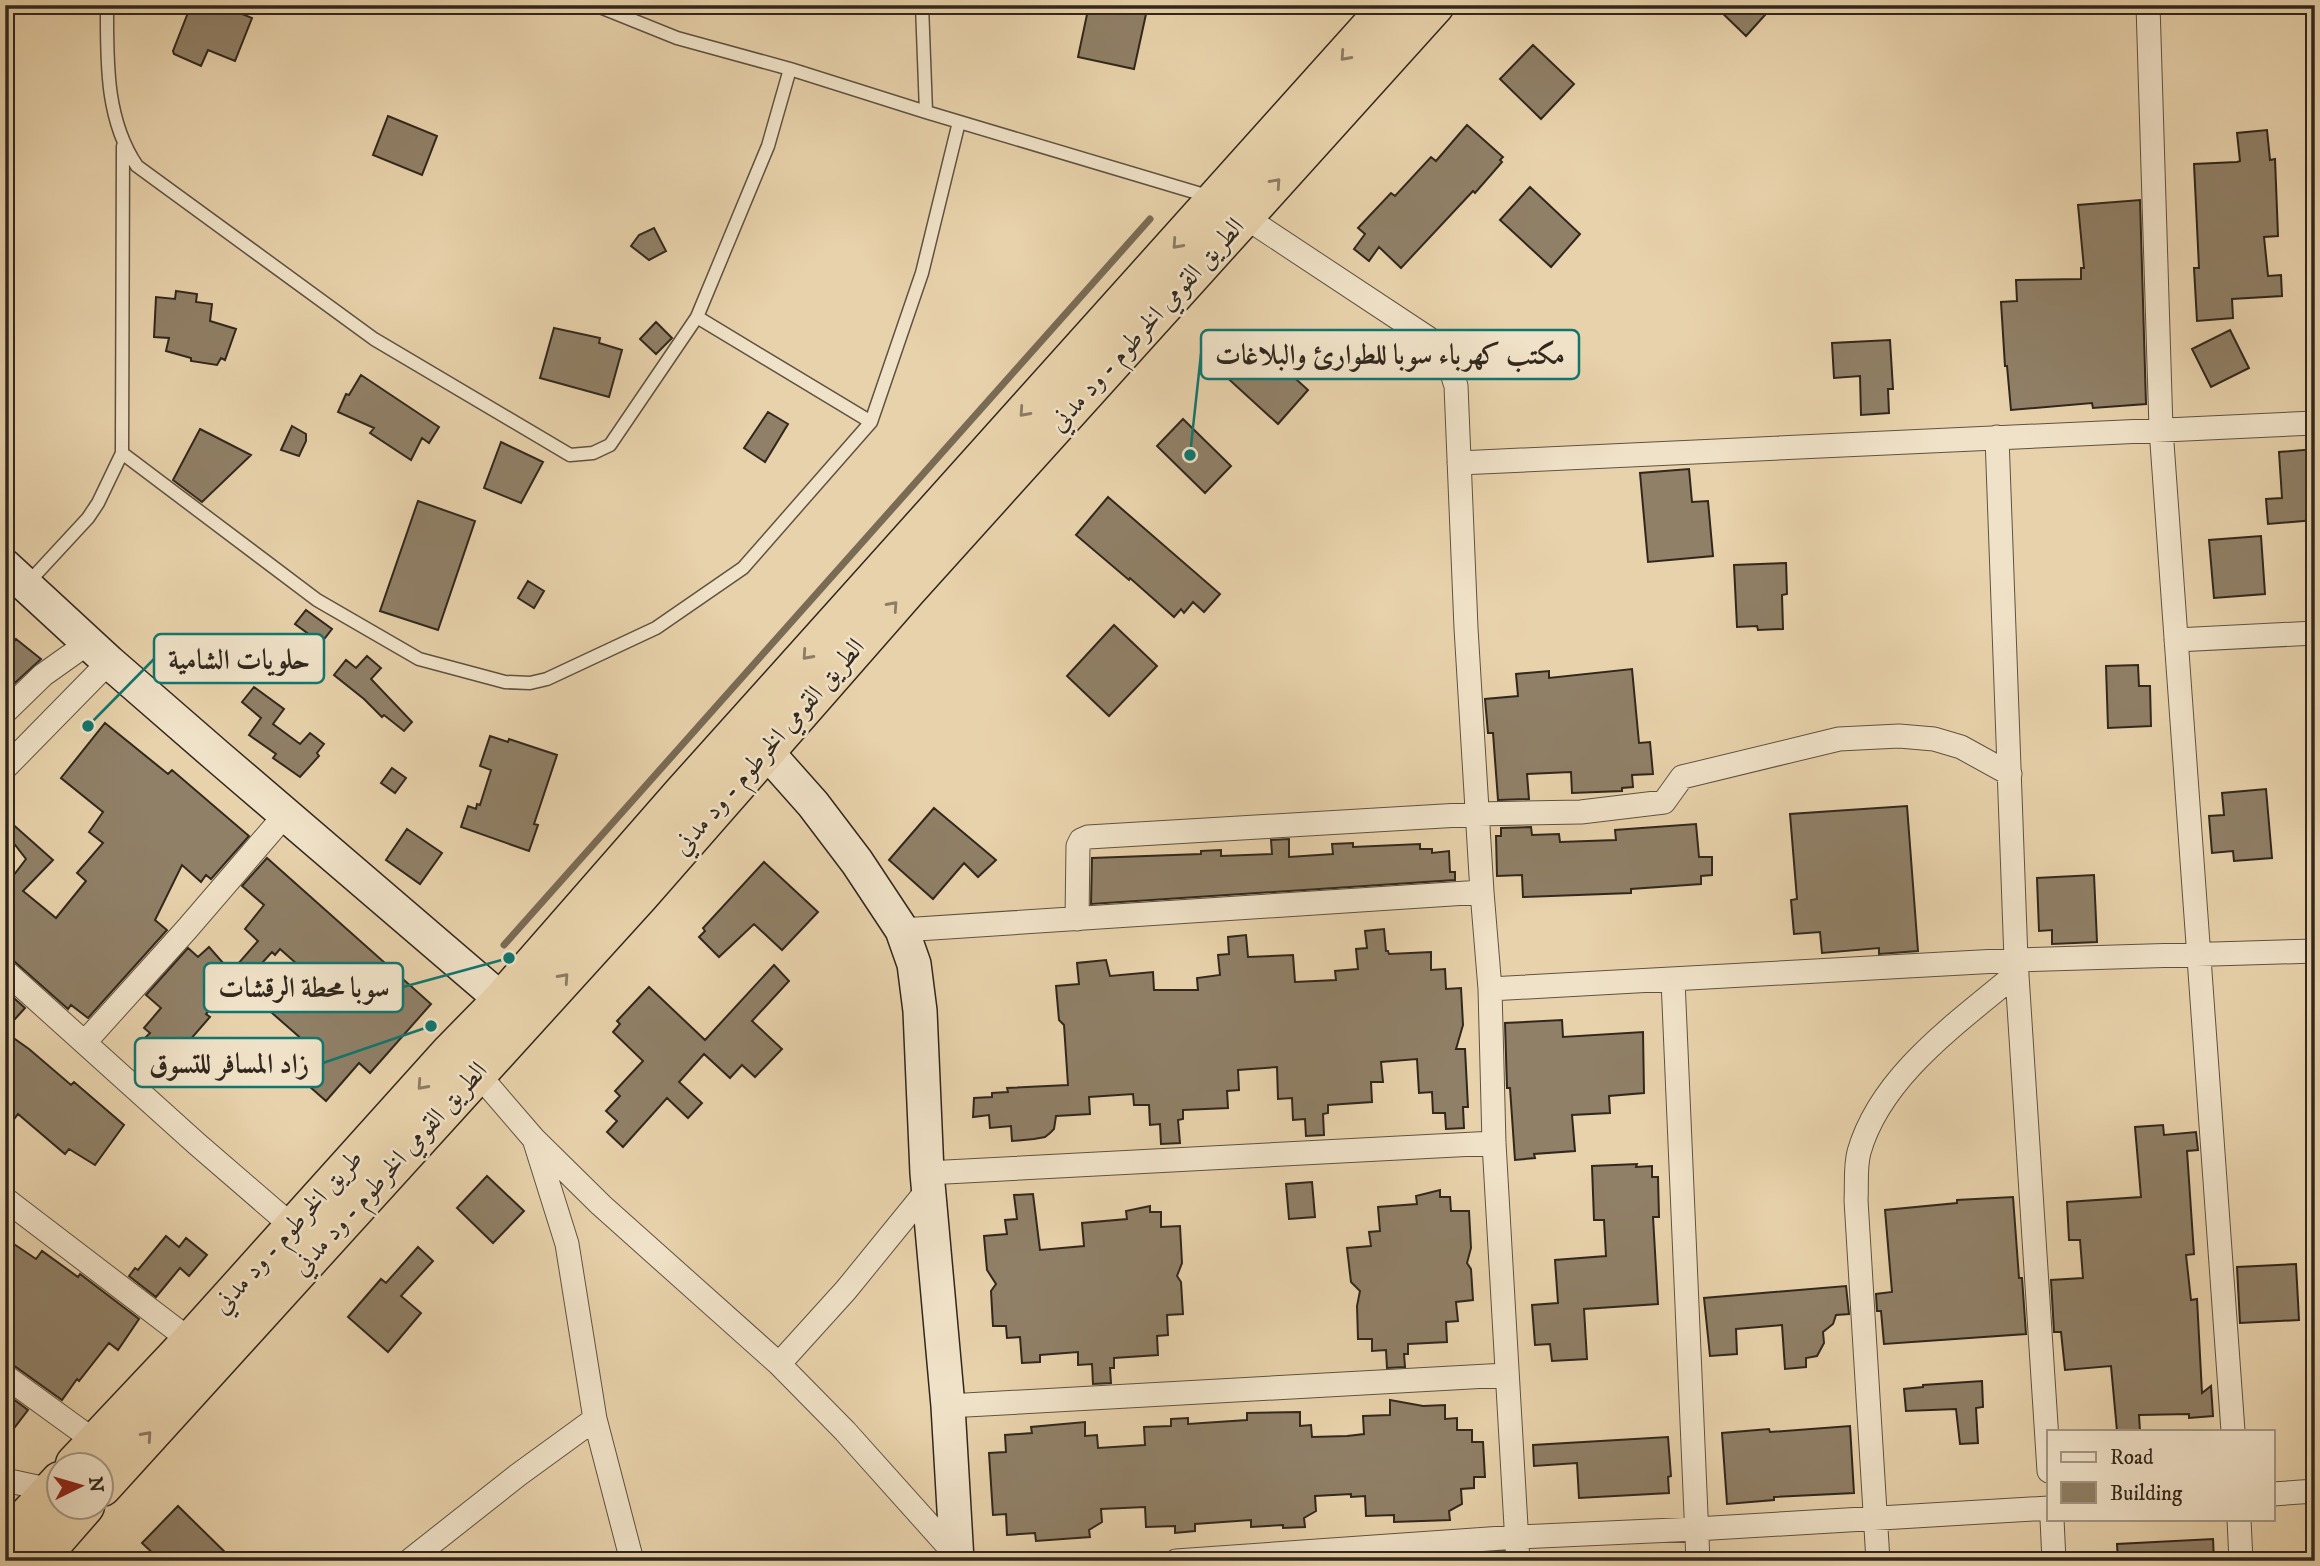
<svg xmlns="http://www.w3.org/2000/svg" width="2320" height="1566" font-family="'IM FELL DW Pica',Amiri,serif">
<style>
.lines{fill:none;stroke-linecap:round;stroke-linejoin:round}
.stream{stroke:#7a6b55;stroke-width:7}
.building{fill:#908067;stroke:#31271d;stroke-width:2}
.lane-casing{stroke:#5f5240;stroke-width:15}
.street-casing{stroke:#5f5240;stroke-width:25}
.secondary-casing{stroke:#31271d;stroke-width:36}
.highway-casing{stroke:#31271d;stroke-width:41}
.lane{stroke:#f0e2c8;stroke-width:12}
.street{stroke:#f0e2c8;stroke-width:23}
.secondary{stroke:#f0e2c8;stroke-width:33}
.highway{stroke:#e8d2ab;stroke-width:38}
.oneway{stroke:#8c7c64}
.labels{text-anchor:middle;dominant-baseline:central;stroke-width:5;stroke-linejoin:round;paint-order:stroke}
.street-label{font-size:26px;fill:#31271d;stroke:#f0e2c8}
.leader{fill:none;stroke:#0f766e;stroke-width:2.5}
.callout-dot{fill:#0f766e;stroke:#f0e2c8;stroke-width:2.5}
.callout{fill:#f0e2c8;stroke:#0f766e;stroke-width:2.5}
.callout-label{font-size:28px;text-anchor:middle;font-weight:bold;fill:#31271d}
</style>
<rect width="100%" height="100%" fill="#e8d2ab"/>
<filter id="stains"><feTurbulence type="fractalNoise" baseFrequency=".00286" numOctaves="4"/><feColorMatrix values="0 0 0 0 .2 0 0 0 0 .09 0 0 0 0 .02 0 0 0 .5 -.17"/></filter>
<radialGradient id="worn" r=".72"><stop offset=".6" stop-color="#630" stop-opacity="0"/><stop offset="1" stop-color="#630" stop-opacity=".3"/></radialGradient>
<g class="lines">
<path class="stream" d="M504,945L1150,219"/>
</g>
<path class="building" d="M191,5H240L237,12L252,18L235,61L208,50L201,66L174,54L173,51Z
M1089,5H1148L1134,69L1078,57Z
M1714,5H1774L1746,36Z
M1533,45L1574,84L1541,119L1500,79Z
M388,116L437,136L422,175L373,155Z
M1467,125L1503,157L1500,160L1502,162L1475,193L1473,191L1401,268L1379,247L1369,261L1354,249L1365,234L1358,228L1391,193L1395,196L1431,157L1436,161Z
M2267,130L2270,160L2275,159L2278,236L2264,237L2268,276L2281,275L2282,296L2232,299L2233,318L2197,321L2194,268H2199L2194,164L2237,162L2240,161L2237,133Z
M1530,187L1580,234L1551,267L1500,220Z
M2140,200L2146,404L2093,408L2092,403L2011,410L2007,366H2005L2001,302L2017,301L2016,280L2081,279V268H2084L2078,205Z
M654,228L666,251L649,260L631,246L639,235Z
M176,291L197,294L196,302L212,304L210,321L236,329L225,360L221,358L217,365L191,361V358L166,351L169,338L154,337L156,297L175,299Z
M656,322L672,338L656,354L640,339Z
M554,328L600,338L599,343L622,350L609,397L540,378Z
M2230,330L2249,368L2211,387L2192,349Z
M1252,339L1308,390L1278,424L1222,373Z
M1890,340L1893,389H1888L1889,413L1861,415L1860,376L1834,378L1832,343Z
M361,375L439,427L429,443L422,438L411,460L370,433L374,428L338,412L346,394L349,395Z
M768,412L788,424L765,462L744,448Z
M1183,419L1231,466L1205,493L1157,446Z
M292,426L306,434V441L299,456L281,450Z
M200,429L251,455L202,502L173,480Z
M501,442L543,462L521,503L484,488Z
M2315,449V520L2268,524L2266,499L2282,498L2279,452Z
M1689,469L1692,502L1708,501L1713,556L1648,562L1640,473Z
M1108,497L1220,594L1204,612L1193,602L1184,613L1181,609L1174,617L1130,578L1129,580L1076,535Z
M418,501L475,521L438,630L380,611Z
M2261,536L2265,594L2214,598L2209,540Z
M1786,563L1787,594L1782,595L1783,629L1758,630L1757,626L1737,627L1734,565Z
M528,581L544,591L534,608L518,598Z
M306,610L332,629L321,643L295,624Z
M1114,625L1157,666L1109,716L1067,676Z
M16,639L41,659L5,692V653Z
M367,656L381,668L371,679L412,722L404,731L384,715L382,717L364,699L334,675L346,660L356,668Z
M2138,665L2139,686H2150L2151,726L2108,728L2106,666Z
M1632,669L1639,743L1650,742L1653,774L1632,775L1633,787L1622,788V791L1572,793L1571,772L1527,774L1529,799L1498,800L1493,733H1488L1485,699L1518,696L1516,674L1549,671V678Z
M254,687L284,709L273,724L300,744L310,733L324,744L317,753L319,756L300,777L273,758L276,754L249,735L261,718L242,702Z
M105,723L168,774L172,770L249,836L211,879L206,875L201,882L182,865L155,920L167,930L88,1018L71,1005L68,1009L14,961L5,957V877L10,880L26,859L5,832V823L8,820L53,860L23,891L56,918L86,881L77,873L103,843L89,832L103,812L61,778Z
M490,736L508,742L509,739L557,755L534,824L538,825L529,851L461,827L468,806L476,809L477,804L480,805L491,770L480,766Z
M392,768L406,778L395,793L381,783Z
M2266,789L2272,858L2234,861L2233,851L2212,853L2209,816L2224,815L2222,793Z
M1907,806L1918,951L1879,954V948L1822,953L1820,932L1794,934L1791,900L1797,899L1790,814Z
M934,808L996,860L978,877L964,863L933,899L889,860Z
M1696,824L1699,857H1712V875L1701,876V884L1631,889V893L1523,897L1522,875L1497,876L1496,836H1501V828L1531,827L1532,835L1559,834L1560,842L1616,840L1615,830Z
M407,829L442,853L420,884L386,860Z
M1289,839V857L1333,854L1332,844L1353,843V847L1420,844V849H1432V853L1449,851L1450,872H1455V880L1091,904L1092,858L1201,854V851L1221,850V856L1272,854L1271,840Z
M267,858L431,1004L370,1073L359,1063L326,1101L284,1064L304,1041L272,1013L306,972L280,949L275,955L272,952L230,998L224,992L206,1014L210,1017L176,1056L161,1068L138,1045L150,1033L144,1028L161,1008L146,995L188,948L198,957L209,947L231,972L258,941L245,929L264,905L242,886Z
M764,862L818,912L782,950L754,924L719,957L699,937L705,931L703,928Z
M2094,875L2097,942L2052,944V930L2039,931L2037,878Z
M1384,929L1386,951H1388L1389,954L1431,952V970L1445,969L1446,989L1461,988L1463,1025L1456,1049H1465L1468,1107H1463L1464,1128L1446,1129L1445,1113H1433L1432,1092L1419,1093L1417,1059L1381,1062L1383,1082H1371L1372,1102L1328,1105V1113L1323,1114L1324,1135L1306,1136L1305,1119L1293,1120L1292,1098L1278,1099L1277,1067L1238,1070L1239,1090L1227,1091L1228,1108L1183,1110V1119L1178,1120L1180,1143L1161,1144L1160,1124L1150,1125L1149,1105H1134L1133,1094L1089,1097L1090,1114L1056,1116L1054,1129L1050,1133L1045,1137L1034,1139L1012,1141L1011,1126L990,1128L989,1115L973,1117L974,1098L992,1097V1093L1008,1092L1007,1088L1068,1085L1064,1025L1059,1020L1056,986L1079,984L1077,963L1106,960L1110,976L1153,972L1154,990H1198L1197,978L1220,975L1218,955L1229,954L1228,937L1246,935L1248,957L1293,955L1295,982L1336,980L1335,971L1358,969L1356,949L1367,948L1365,931Z
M774,965L789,981L752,1021L782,1049L755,1077L742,1065L730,1078L704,1054L679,1082L702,1103L688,1118L667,1098L623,1147L607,1132L617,1121L606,1111L620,1096L615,1091L643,1061L613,1032L620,1024L617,1021L649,987L705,1040Z
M5,990L25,1008L5,1030Z
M1562,1020L1563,1037L1643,1032L1644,1093L1609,1096L1610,1113L1572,1115L1575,1151L1534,1154L1535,1158L1515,1160L1510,1088H1507L1505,1023Z
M5,1032L29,1049L71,1085L74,1082L124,1125L95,1165L69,1149L65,1154L18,1114L5,1131Z
M2163,1125L2164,1135L2196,1132L2198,1150L2187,1151L2194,1254L2186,1255L2191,1300L2197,1299L2202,1393L2211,1386L2213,1416L2189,1418V1414L2139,1415L2140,1431H2117L2111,1366L2065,1370L2061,1332H2054L2051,1280L2083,1278L2080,1240H2069L2067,1202L2141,1197L2135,1127Z
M1637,1164L1636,1167L1652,1166V1177H1658L1659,1217H1653L1658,1304L1584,1309L1587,1359L1552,1361L1550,1344L1535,1345L1532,1305L1558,1303L1555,1260L1606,1256L1604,1220H1594L1592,1166Z
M487,1176L524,1211L493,1243L457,1208Z
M1312,1182L1315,1217L1289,1219L1286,1184Z
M1440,1190V1197H1450L1451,1211H1469L1471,1248L1467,1263L1471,1269L1473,1300L1456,1302L1458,1321L1446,1322L1447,1342L1408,1344V1354H1404L1405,1367L1387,1368L1386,1350L1372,1351V1339H1358L1357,1306L1360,1291L1351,1282L1347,1248L1371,1246L1369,1232L1380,1231L1378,1207L1417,1204L1416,1196Z
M1033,1194L1040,1250L1084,1246L1082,1223L1127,1219L1126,1211L1150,1206V1212H1161V1227L1180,1226L1182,1263L1177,1276L1181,1282L1183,1314L1167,1315L1168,1335L1157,1336L1158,1355L1114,1358V1368H1110L1111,1383L1093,1384L1092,1364L1078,1365V1352L1040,1355V1362L1022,1363L1020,1337L1007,1338L1006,1326H993L991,1291L996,1284L987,1270L984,1236L1007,1234L1005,1220L1017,1219L1014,1195Z
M2013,1197L2019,1278H2022L2026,1334L1884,1344L1881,1311H1877L1876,1294L1892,1292L1885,1210L1957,1203V1200Z
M166,1236L179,1247L186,1238L207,1255L189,1276L180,1268L156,1297L129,1276L135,1268L138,1270Z
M5,1238L36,1259L42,1251L78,1277L80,1274L139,1319L118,1350L109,1343L79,1381L77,1379L62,1400L13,1365L5,1362Z
M418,1247L433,1261L401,1296L421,1313L388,1352L348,1317L381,1279L386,1283Z
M2296,1264L2299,1320L2240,1323L2237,1267Z
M1846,1286L1849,1314L1836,1315L1833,1324L1823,1332L1824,1343L1817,1356L1806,1358V1367L1785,1369L1782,1325L1736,1329L1737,1354L1710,1356L1704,1298Z
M1982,1381L1983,1407L1976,1408L1978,1443L1960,1444L1956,1409L1906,1411L1904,1389L1923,1387V1385Z
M5,1393L28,1410L5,1440Z
M1390,1400L1423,1406L1445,1405V1419L1457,1418V1430H1472V1442H1483L1485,1477H1474V1488L1461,1489L1462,1504L1449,1511L1450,1520L1394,1522V1515L1366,1516L1365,1496L1351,1497V1494L1315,1496L1316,1511L1304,1518L1305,1527L1283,1528V1525L1251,1527V1520L1195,1524V1531L1175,1533V1526L1146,1527L1145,1507L1101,1509L1102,1522L1089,1530L1090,1537L1036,1541L1035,1533L1007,1535L1006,1514L993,1515L989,1453L1006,1452L1005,1435L1032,1433L1031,1427L1085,1422V1436L1097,1435L1098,1448L1145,1445L1144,1427L1171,1426V1419L1188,1418V1424L1247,1420V1413L1300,1412V1426L1311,1425L1312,1437L1347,1436L1364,1434L1363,1416L1390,1415Z
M1850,1426L1854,1493L1774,1497V1500L1727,1504L1722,1433L1769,1429L1770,1432Z
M1668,1437L1671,1476L1668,1477L1669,1493L1579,1498L1577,1463L1534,1466L1533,1445Z
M178,1506L234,1561H161L142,1543Z
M2213,1539L2214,1561H2170V1559L2118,1561L2117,1544Z"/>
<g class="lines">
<g class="lane-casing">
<path id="lane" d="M107,5C107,60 105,119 137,166L374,339L570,455L593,453L610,445L697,317L768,146L790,69
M595,5L677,38L790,69L926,112L1211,197
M922,5L926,112
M697,317L871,422
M122,453L317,600L419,659L505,682L530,683L547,679L656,628L743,568L871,422L922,273L959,122
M26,585L88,518L98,503L122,453L123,146"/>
</g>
<g class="street-casing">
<path id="street" d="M2148,5L2161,429L2233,1431
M1245,217L1428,338L1447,358L1456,386L1466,628L1482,892L1490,989L1494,1143L1518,1561
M1997,437L2016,960L2049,1471
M1459,463L2315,423
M2176,640L2315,633
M5,712L43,675L88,643
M5,768L109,662
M1077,919L1078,846L1081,840L1088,837L1477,814L1581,812L1664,802L1682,777L1839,739L1899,736L1934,739L1961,747L2010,774
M902,930L1482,892
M5,971L197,1144L292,1226
M1673,980L1698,1561
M1490,989L2016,960L2315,951
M85,1042L187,929L285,815
M468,1066L478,1074L534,1139L601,1205L779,1364L845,1431L957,1556
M535,1142L567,1244L595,1419L632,1561
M927,1173L1494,1143
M5,1199L191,1341
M779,1364L846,1290L929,1188
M5,1376L96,1442
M948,1406L1506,1375
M5,1480L51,1490
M2273,1494L2315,1491
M2052,1519L2054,1561
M2239,1519L2241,1561
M409,1561L518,1475L595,1419
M1176,1561L1517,1537L1696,1529L2049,1508
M1878,1561L1856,1200C1857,1185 1855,1167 1859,1152C1881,1075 1959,1022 2017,973"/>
</g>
<g class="secondary-casing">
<path id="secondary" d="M5,566L109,662L216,755L502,1000L519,1017
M765,750L813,804L857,862L902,930L914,964L920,1011L927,1173L948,1406L957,1561"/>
</g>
<g class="highway-casing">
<path id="highway" d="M75,1464L191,1341L451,1052L502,1000L682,794L1390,5
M102,1487L640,895L907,590L1435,5
M5,1541L60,1481
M37,1561L85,1506"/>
</g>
<use href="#lane" class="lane"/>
<use href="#street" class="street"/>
<use href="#secondary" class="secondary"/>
<use href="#highway" class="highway"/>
</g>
<defs><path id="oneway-chevron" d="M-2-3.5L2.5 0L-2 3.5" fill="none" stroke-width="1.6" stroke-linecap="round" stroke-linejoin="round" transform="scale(1.75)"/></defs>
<g class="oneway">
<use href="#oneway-chevron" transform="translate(1345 56) rotate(132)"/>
<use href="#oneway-chevron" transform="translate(1276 183) rotate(-48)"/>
<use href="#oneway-chevron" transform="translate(1177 244) rotate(132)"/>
<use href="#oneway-chevron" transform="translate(1024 412) rotate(132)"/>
<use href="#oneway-chevron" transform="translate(893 606) rotate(-48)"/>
<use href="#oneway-chevron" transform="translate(807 655) rotate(132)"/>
<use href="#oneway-chevron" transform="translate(564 978) rotate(-48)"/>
<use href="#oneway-chevron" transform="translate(422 1085) rotate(132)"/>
<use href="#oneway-chevron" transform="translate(147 1436) rotate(-48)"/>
</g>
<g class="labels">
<g class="street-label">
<text transform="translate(1147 325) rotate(-48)">الطريق القومي الخرطوم - ود مدني</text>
<text transform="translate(769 747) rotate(-49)">الطريق القومي الخرطوم - ود مدني</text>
<text transform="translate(390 1169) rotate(-48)">الطريق القومي الخرطوم - ود مدني</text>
<text transform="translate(288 1232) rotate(-48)">طريق الخرطوم - ود مدني</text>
</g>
</g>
<path class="leader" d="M1190 455L1201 354M88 726L154 659M509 958L403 987M431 1026L323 1063"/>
<g class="callout-dot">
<circle cx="1190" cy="455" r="7"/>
<circle cx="88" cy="726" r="7"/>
<circle cx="509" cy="958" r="7"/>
<circle cx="431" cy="1026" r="7"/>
</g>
<g class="callout">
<rect x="1201" y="330" width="378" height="49" rx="7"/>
<rect x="154" y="634" width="170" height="49" rx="7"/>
<rect x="204" y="963" width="199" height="49" rx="7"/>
<rect x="135" y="1038" width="188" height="49" rx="7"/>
</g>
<g class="callout-label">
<text x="1390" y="364">مكتب كهرباء سوبا للطوارئ والبلاغات</text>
<text x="239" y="669">حلويات الشامية</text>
<text x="304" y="997">سوبا محطة الرقشات</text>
<text x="229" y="1073">زاد المسافر للتسوق</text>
</g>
<rect width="2320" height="1566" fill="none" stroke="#e8d2ab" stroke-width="28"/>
<rect x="7" y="7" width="2306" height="1552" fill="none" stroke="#31271d" stroke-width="3.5"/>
<rect x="14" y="14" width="2292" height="1538" fill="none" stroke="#31271d" stroke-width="2"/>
<rect x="2047" y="1430" width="228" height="91" fill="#f0e2c8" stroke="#a49784" stroke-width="2"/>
<rect x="2061" y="1452" width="35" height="10" fill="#f0e2c8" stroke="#a49784" stroke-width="2"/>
<text x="2110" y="1464" font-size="21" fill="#31271d">Road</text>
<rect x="2061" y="1482" width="35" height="21" fill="#908067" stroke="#a49784" stroke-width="2"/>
<text x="2110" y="1500" font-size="21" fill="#31271d">Building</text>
<g transform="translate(80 1486) rotate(85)"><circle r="33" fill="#f0e2c8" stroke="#a49784" stroke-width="2"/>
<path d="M0-5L12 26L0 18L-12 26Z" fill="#8f2418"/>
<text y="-10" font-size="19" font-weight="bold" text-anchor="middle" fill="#31271d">N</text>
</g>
<rect width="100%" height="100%" filter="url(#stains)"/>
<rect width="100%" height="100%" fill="url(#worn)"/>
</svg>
